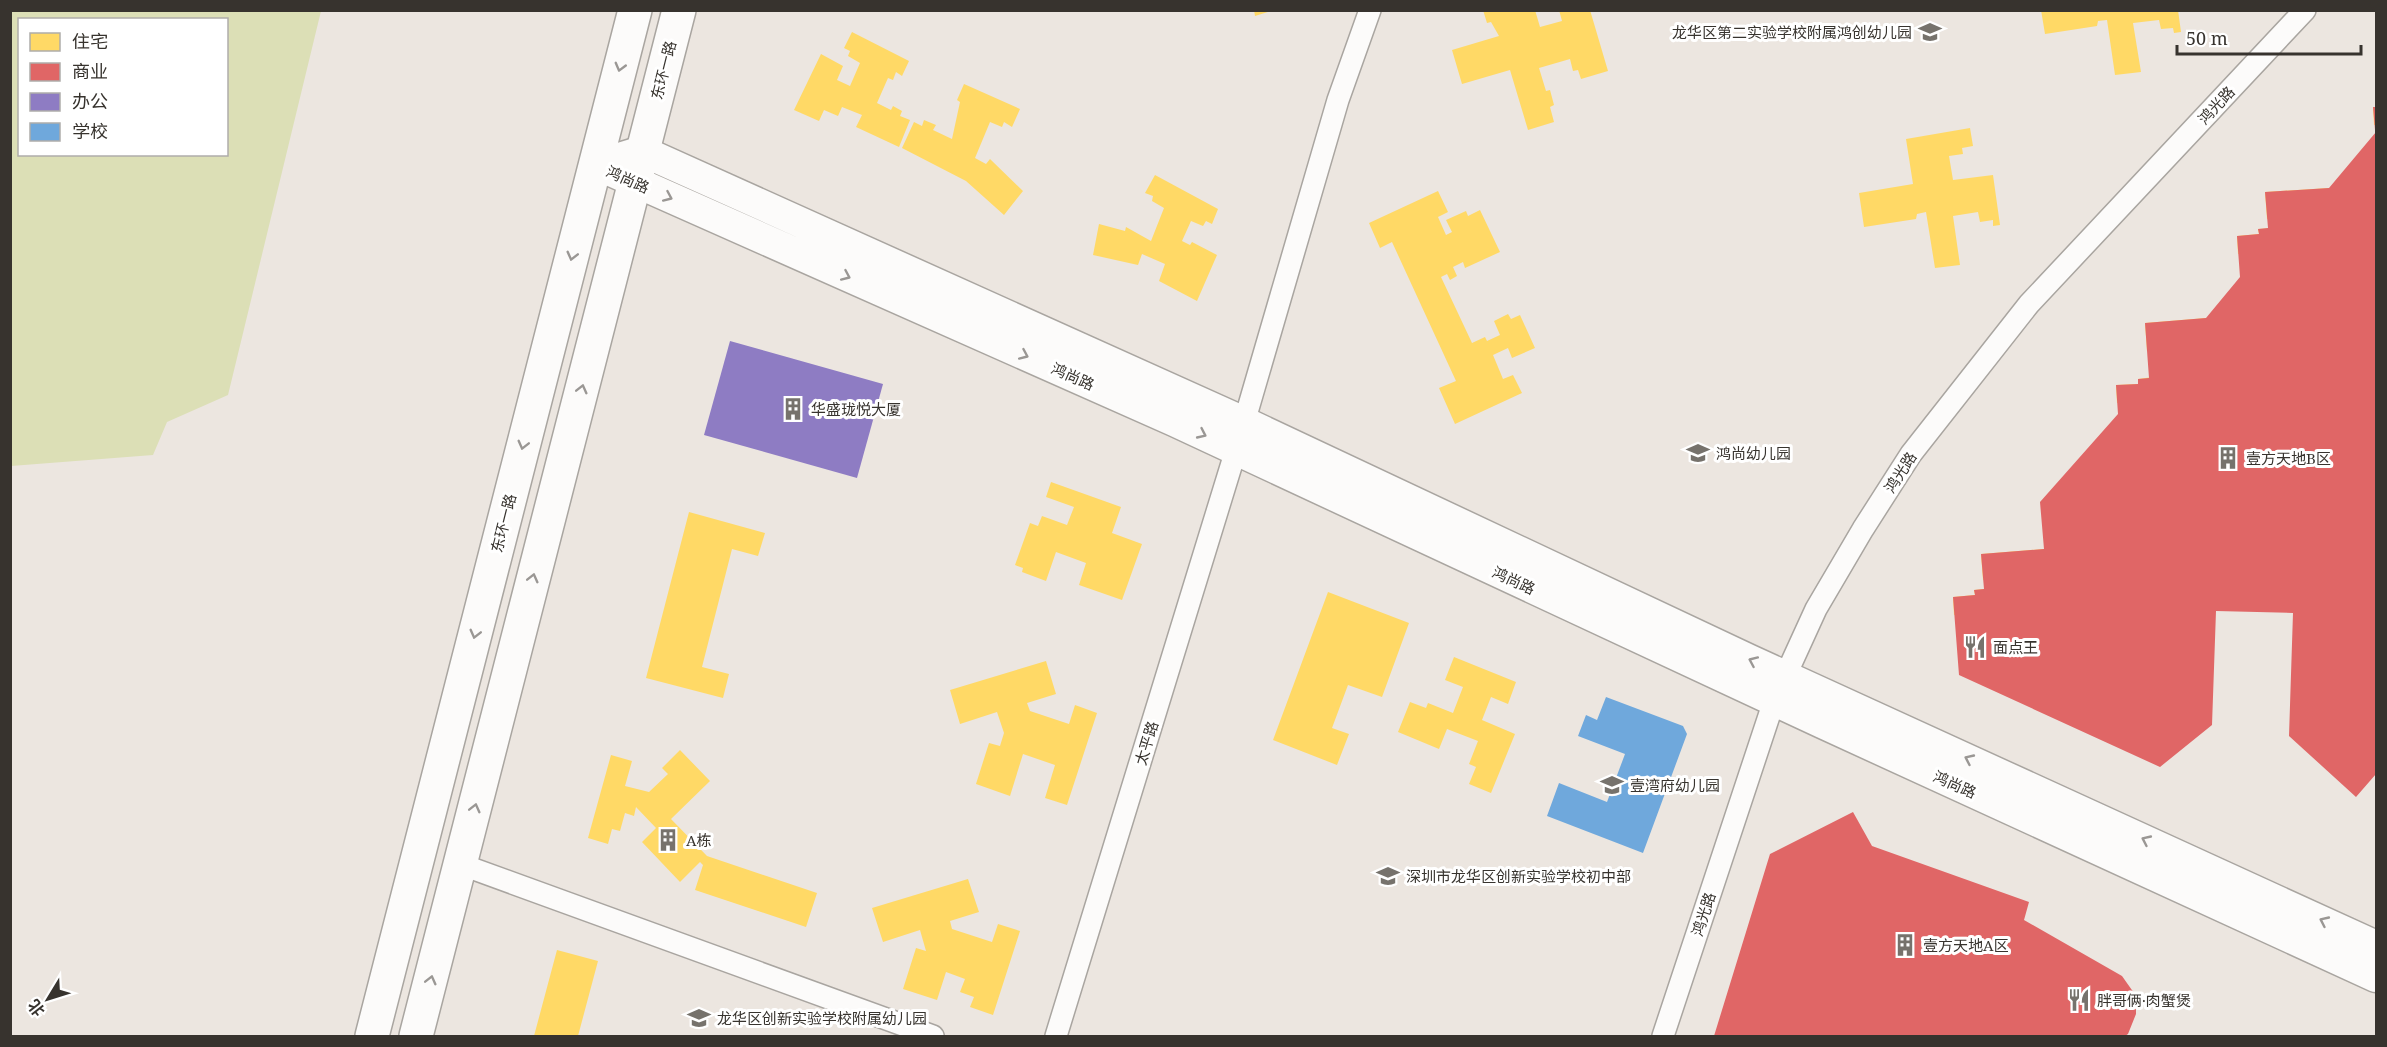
<svg xmlns="http://www.w3.org/2000/svg" width="2387" height="1047" font-family="'Noto Serif','Noto Sans SC',serif">
<style>
.green{fill:#dcdfb6;fill-rule:evenodd}
.homes{fill:#ffd966}
.shops{fill:#e06666}
.offices{fill:#8e7cc3}
.schools{fill:#6fa8dc}
.lines{fill:none;stroke-linecap:round;stroke-linejoin:round}
.street-casing{stroke:#a9a5a0;stroke-width:24}
.secondary-casing{stroke:#a9a5a0;stroke-width:33}
.primary-casing{stroke:#a9a5a0;stroke-width:36}
.street{stroke:#fcfbfa;stroke-width:21}
.secondary{stroke:#fcfbfa;stroke-width:30}
.primary{stroke:#fcfbfa;stroke-width:33}
.oneway{stroke:#9a9794}
.labels{text-anchor:middle;dominant-baseline:central;stroke-width:6;stroke-linejoin:round;paint-order:stroke}
.poi-label{font-size:15px;fill:#37332e;stroke:#fff;text-anchor:start}
.street-label{font-size:15px;fill:#37332e;stroke:#fff}
</style>
<rect width="100%" height="100%" fill="#ece6e0"/>
<path class="green" d="M14,11H321L228,395L167,422L153,455L11,466L10,13ZM20,20H226V154H20Z"/>
<path class="homes" d="M1254,10H1271V11L1255,16Z
M1483,10H1535L1540,27L1562,21L1559,10H1590L1608,71L1581,79L1578,70L1573,71L1570,59L1539,68L1546,91L1550,90L1554,105L1550,107L1554,122L1528,130L1510,70L1462,84L1452,50L1499,36L1491,22L1487,23Z
M2041,10H2178L2181,32L2174,33L2173,28L2161,29L2159,20L2133,23L2141,72L2115,75L2107,20L2098,21L2097,26L2045,34Z
M852,32L909,61L902,76L896,72L893,80L888,78L877,103L891,110L893,106L902,111L900,116L910,120L899,147L856,127L862,115L842,107L838,116L824,110L819,121L794,110L821,54L843,66L837,80L850,86L860,63L848,56L850,51L844,48Z
M964,84L1020,109L1012,127L1004,122L1002,127L990,122L975,158L986,164L990,159L1023,191L1004,215L966,181L902,148L914,122L922,126L924,120L936,125L933,130L952,139L960,102L957,100Z
M2373,107H2376V125H2374Z
M1970,128L1973,146L1962,148L1963,154L1949,156L1953,180L1993,175L2000,225L1993,226V220L1980,222L1978,212L1953,216L1960,265L1935,268L1926,212L1917,214L1916,219L1864,227L1859,193L1913,184L1906,139Z
M1155,175L1218,209L1212,224L1206,221L1203,226L1191,221L1182,241L1190,245L1192,242L1217,255L1197,301L1159,281L1165,264L1142,254L1138,265L1093,255L1099,224L1125,231L1126,227L1151,241L1164,208L1152,201L1153,196L1145,193Z
M2329,188L2330,211H2325V217H2320L2321,232L2339,230V220L2347,219V213L2367,211L2373,277L2341,276L2340,267L2324,265L2325,270L2309,271L2312,305L2291,307V303L2284,304L2282,285L2288,284L2286,258L2248,260V253L2238,254L2237,236L2259,234L2258,229L2274,228V233L2286,232L2282,218L2267,219L2265,192Z
M1438,191L1448,212L1438,217L1446,235L1452,232L1446,220L1466,211L1468,216L1480,210L1500,252L1465,268L1463,262L1453,267L1457,276L1450,280L1447,274L1441,277L1472,343L1485,337L1487,341L1500,335L1494,321L1508,314L1511,319L1520,315L1535,348L1512,358L1508,348L1493,355L1503,379L1513,375L1522,393L1455,424L1439,388L1456,381L1392,242L1380,248L1369,223Z
M2206,318L2208,340L2202,341V347L2190,348L2191,370L2206,369V362H2214V355L2231,354L2236,422L2211,424L2209,405L2187,406L2191,455L2170,456V453H2163L2161,434H2167L2164,407L2127,410V403H2117L2116,385L2138,384V379L2153,377V383L2161,382L2158,350L2147,351L2145,323Z
M1051,482L1121,507L1112,533L1142,544L1122,600L1079,585L1086,563L1056,552L1046,581L1022,572L1023,568L1015,565L1030,523L1038,526L1042,516L1067,525L1074,507L1046,497Z
M689,512L765,533L758,556L732,549L702,667L729,674L723,698L646,678Z
M2044,549L2046,572L2040,573V578H2035L2037,593L2055,591L2054,581L2063,580V574L2083,572L2088,638L2056,637V628L2040,626L2041,631L2025,633L2028,666L2007,668L2006,664L2000,665L1998,646H2004L2001,619L1964,622V614L1954,615L1953,597L1975,595L1974,590L1984,589H1990V594L2002,593L1997,579L1983,580L1981,554Z
M1328,592L1409,623L1382,697L1348,685L1332,728L1349,734L1337,765L1273,740Z
M1454,657L1516,682L1508,704L1491,697L1482,720L1515,734L1491,793L1469,784L1476,767L1469,764L1478,741L1447,729L1439,749L1398,732L1410,702L1426,708L1428,703L1453,713L1463,687L1445,680Z
M1046,661L1056,694L1027,703L1030,711L1069,724L1075,705L1097,713L1067,805L1045,798L1055,765L1023,754L1010,796L976,784L989,743L1000,746L1004,733L997,712L960,724L950,690Z
M680,750L710,781L671,819L707,856L817,893L806,927L695,890L703,865L700,862L680,882L642,842L656,828L636,807L634,816L625,813L620,831L612,829L608,844L588,838L611,755L632,761L625,786L649,792L668,774L662,768Z
M1857,851L1893,913L1876,923L1873,917L1867,920L1862,912L1851,918L1861,935L1867,932L1870,938L1879,932L1886,943L1879,947L1886,959L1843,984L1836,973L1831,976L1825,966L1834,960L1832,956L1836,953L1822,930L1787,951L1774,927L1811,906L1805,895L1801,898L1789,877L1817,858L1830,880L1841,874L1836,866Z
M968,879L979,912L950,921L952,929L992,942L998,924L1020,931L993,1015L970,1007L974,997L960,992L965,979L946,972L937,1000L903,989L916,948L926,951L920,930L883,942L872,908Z
M557,950L598,961L578,1036H534Z"/>
<path class="shops" d="M2373,107H2376V130H2375Z
M2376,132V774L2356,797L2289,736L2293,613L2216,611L2212,725L2160,767L1959,675L1953,597L1975,595L1974,590L1984,589L1981,554L2044,549L2040,502L2118,414L2116,385L2138,384V379L2149,378L2145,323L2206,318L2240,277L2237,236L2259,234L2258,229L2268,228L2265,192L2329,188Z
M1853,812L1872,846L2029,902L2024,920L2122,976L2134,993L2136,1004V1014L2128,1034L2125,1036H1714L1770,854Z"/>
<path class="offices" d="M730,341L883,384L857,478L704,435Z"/>
<path class="schools" d="M1606,697L1683,726L1687,734L1643,853L1547,816L1559,783L1607,802L1625,754L1578,736L1586,715L1597,720Z"/>
<g class="lines">
<g class="street-casing">
<path id="street" d="M460,864L933,1036
M1056,1036L1236,450L1338,100L1370,10
M1663,1036L1774,701L1816,609L1863,529L1911,454L2029,304L2305,10"/>
</g>
<g class="secondary-casing">
<path id="secondary" d="M619,158L642,151L1244,422L1750,660L2376,946
M595,164L1174,421L1822,723L2376,977"/>
</g>
<g class="primary-casing">
<path id="primary" d="M372,1036L635,10
M416,1036L679,10"/>
</g>
<use href="#street" class="street"/>
<use href="#secondary" class="secondary"/>
<use href="#primary" class="primary"/>
</g>
<defs><path id="oneway-chevron" d="M-2-3.5L2.5 0L-2 3.5" fill="none" stroke-width="1.6" stroke-linecap="round" stroke-linejoin="round" transform="scale(1.5)"/></defs>
<g class="oneway">
<use href="#oneway-chevron" transform="translate(620 67) rotate(105)"/>
<use href="#oneway-chevron" transform="translate(668 197) rotate(24)"/>
<use href="#oneway-chevron" transform="translate(572 256) rotate(104)"/>
<use href="#oneway-chevron" transform="translate(846 276) rotate(24)"/>
<use href="#oneway-chevron" transform="translate(1024 355) rotate(24)"/>
<use href="#oneway-chevron" transform="translate(582 389) rotate(-76)"/>
<use href="#oneway-chevron" transform="translate(1202 434) rotate(25)"/>
<use href="#oneway-chevron" transform="translate(523 445) rotate(104)"/>
<use href="#oneway-chevron" transform="translate(533 578) rotate(-76)"/>
<use href="#oneway-chevron" transform="translate(475 634) rotate(104)"/>
<use href="#oneway-chevron" transform="translate(1753 661) rotate(-156)"/>
<use href="#oneway-chevron" transform="translate(1969 759) rotate(-155)"/>
<use href="#oneway-chevron" transform="translate(475 808) rotate(-76)"/>
<use href="#oneway-chevron" transform="translate(2146 840) rotate(-155)"/>
<use href="#oneway-chevron" transform="translate(2324 921) rotate(-155)"/>
<use href="#oneway-chevron" transform="translate(431 980) rotate(-76)"/>
</g>
<defs>
<g id="school-bare" transform="scale(1.8)"><path d="M0-5L7-2L0 1L-7-2ZM-4 1L0 2.5L4 1V4Q0 6-4 4Z" fill="#76726c" stroke="#fff" stroke-width="2.5" paint-order="stroke"/></g>
<g id="building-bare" transform="scale(1.8)"><path d="M-4-6H4V6H1V3H-1V6H-4ZM-2.5-4.3h1.7v1.8h-1.7ZM.8-4.3h1.7v1.8H.8ZM-2.5-1h1.7V.8h-1.7ZM.8-1h1.7V.8H.8Z" fill="#76726c" stroke="#fff" stroke-width="2.5" paint-order="stroke"/></g>
<g id="restaurant-bare" transform="scale(1.8)"><path d="M-5-6h1v4h1v-4h1v4h1v-4h1v5L-1.5 .5V6h-2V.5L-5-1ZM5-6V6H3V1.5H1.5Q1.5-4 5-6Z" fill="#76726c" stroke="#fff" stroke-width="2.5" paint-order="stroke"/></g>
</defs>
<g fill-rule="evenodd">
<use href="#school-bare" x="1930" y="32"/>
<use href="#building-bare" x="793" y="409"/>
<use href="#school-bare" x="1698" y="453"/>
<use href="#building-bare" x="2228" y="458"/>
<use href="#restaurant-bare" x="1975" y="647"/>
<use href="#school-bare" x="1612" y="785"/>
<use href="#building-bare" x="668" y="840"/>
<use href="#school-bare" x="1388" y="876"/>
<use href="#building-bare" x="1905" y="945"/>
<use href="#restaurant-bare" x="2079" y="1000"/>
<use href="#school-bare" x="699" y="1018"/>
</g>
<g class="labels">
<g class="poi-label">
<text x="1912" y="32" text-anchor="end">龙华区第二实验学校附属鸿创幼儿园</text>
<text x="811" y="409">华盛珑悦大厦</text>
<text x="1716" y="453">鸿尚幼儿园</text>
<text x="2246" y="458">壹方天地B区</text>
<text x="1993" y="647">面点王</text>
<text x="1630" y="785">壹湾府幼儿园</text>
<text x="686" y="840">A栋</text>
<text x="1406" y="876">深圳市龙华区创新实验学校初中部</text>
<text x="1923" y="945">壹方天地A区</text>
<text x="2097" y="1000">胖哥俩·肉蟹煲</text>
<text x="717" y="1018">龙华区创新实验学校附属幼儿园</text>
</g>
<g class="street-label">
<text transform="translate(663 70) rotate(-76)">东环一路</text>
<text transform="translate(2216 105) rotate(-47)">鸿光路</text>
<text transform="translate(628 179) rotate(24)">鸿尚路</text>
<text transform="translate(1073 376) rotate(24)">鸿尚路</text>
<text transform="translate(1900 472) rotate(-57)">鸿光路</text>
<text transform="translate(503 523) rotate(-76)">东环一路</text>
<text transform="translate(1514 580) rotate(25)">鸿尚路</text>
<text transform="translate(1146 743) rotate(-73)">太平路</text>
<text transform="translate(1955 784) rotate(24)">鸿尚路</text>
<text transform="translate(1703 914) rotate(-72)">鸿光路</text>
</g>
</g>
<rect width="2387" height="1047" fill="none" stroke="#37332e" stroke-width="24"/>
<rect x="18" y="18" width="210" height="138" fill="#ffffff" stroke="#afadab" stroke-width="1.5"/>
<rect x="30" y="33" width="30" height="18" fill="#ffd966" stroke="#afadab" stroke-width="1.5"/>
<text x="72" y="48" font-size="18" fill="#37332e">住宅</text>
<rect x="30" y="63" width="30" height="18" fill="#e06666" stroke="#afadab" stroke-width="1.5"/>
<text x="72" y="78" font-size="18" fill="#37332e">商业</text>
<rect x="30" y="93" width="30" height="18" fill="#8e7cc3" stroke="#afadab" stroke-width="1.5"/>
<text x="72" y="108" font-size="18" fill="#37332e">办公</text>
<rect x="30" y="123" width="30" height="18" fill="#6fa8dc" stroke="#afadab" stroke-width="1.5"/>
<text x="72" y="138" font-size="18" fill="#37332e">学校</text>
<g transform="translate(48 999) rotate(232)" stroke="#ffffff" stroke-width="4.5" paint-order="stroke">
<path d="M0-4.5L10 22L0 15L-10 22Z" fill="#37332e"/>
<text y="-9" font-size="16" font-weight="bold" text-anchor="middle" fill="#37332e">北</text>
</g>
<path d="M2177 45v9h184v-9" fill="none" stroke="#37332e" stroke-width="3"/>
<text x="2186" y="45" font-size="18" fill="#37332e" stroke="#ffffff" stroke-width="4.5" paint-order="stroke">50 m</text>
</svg>
